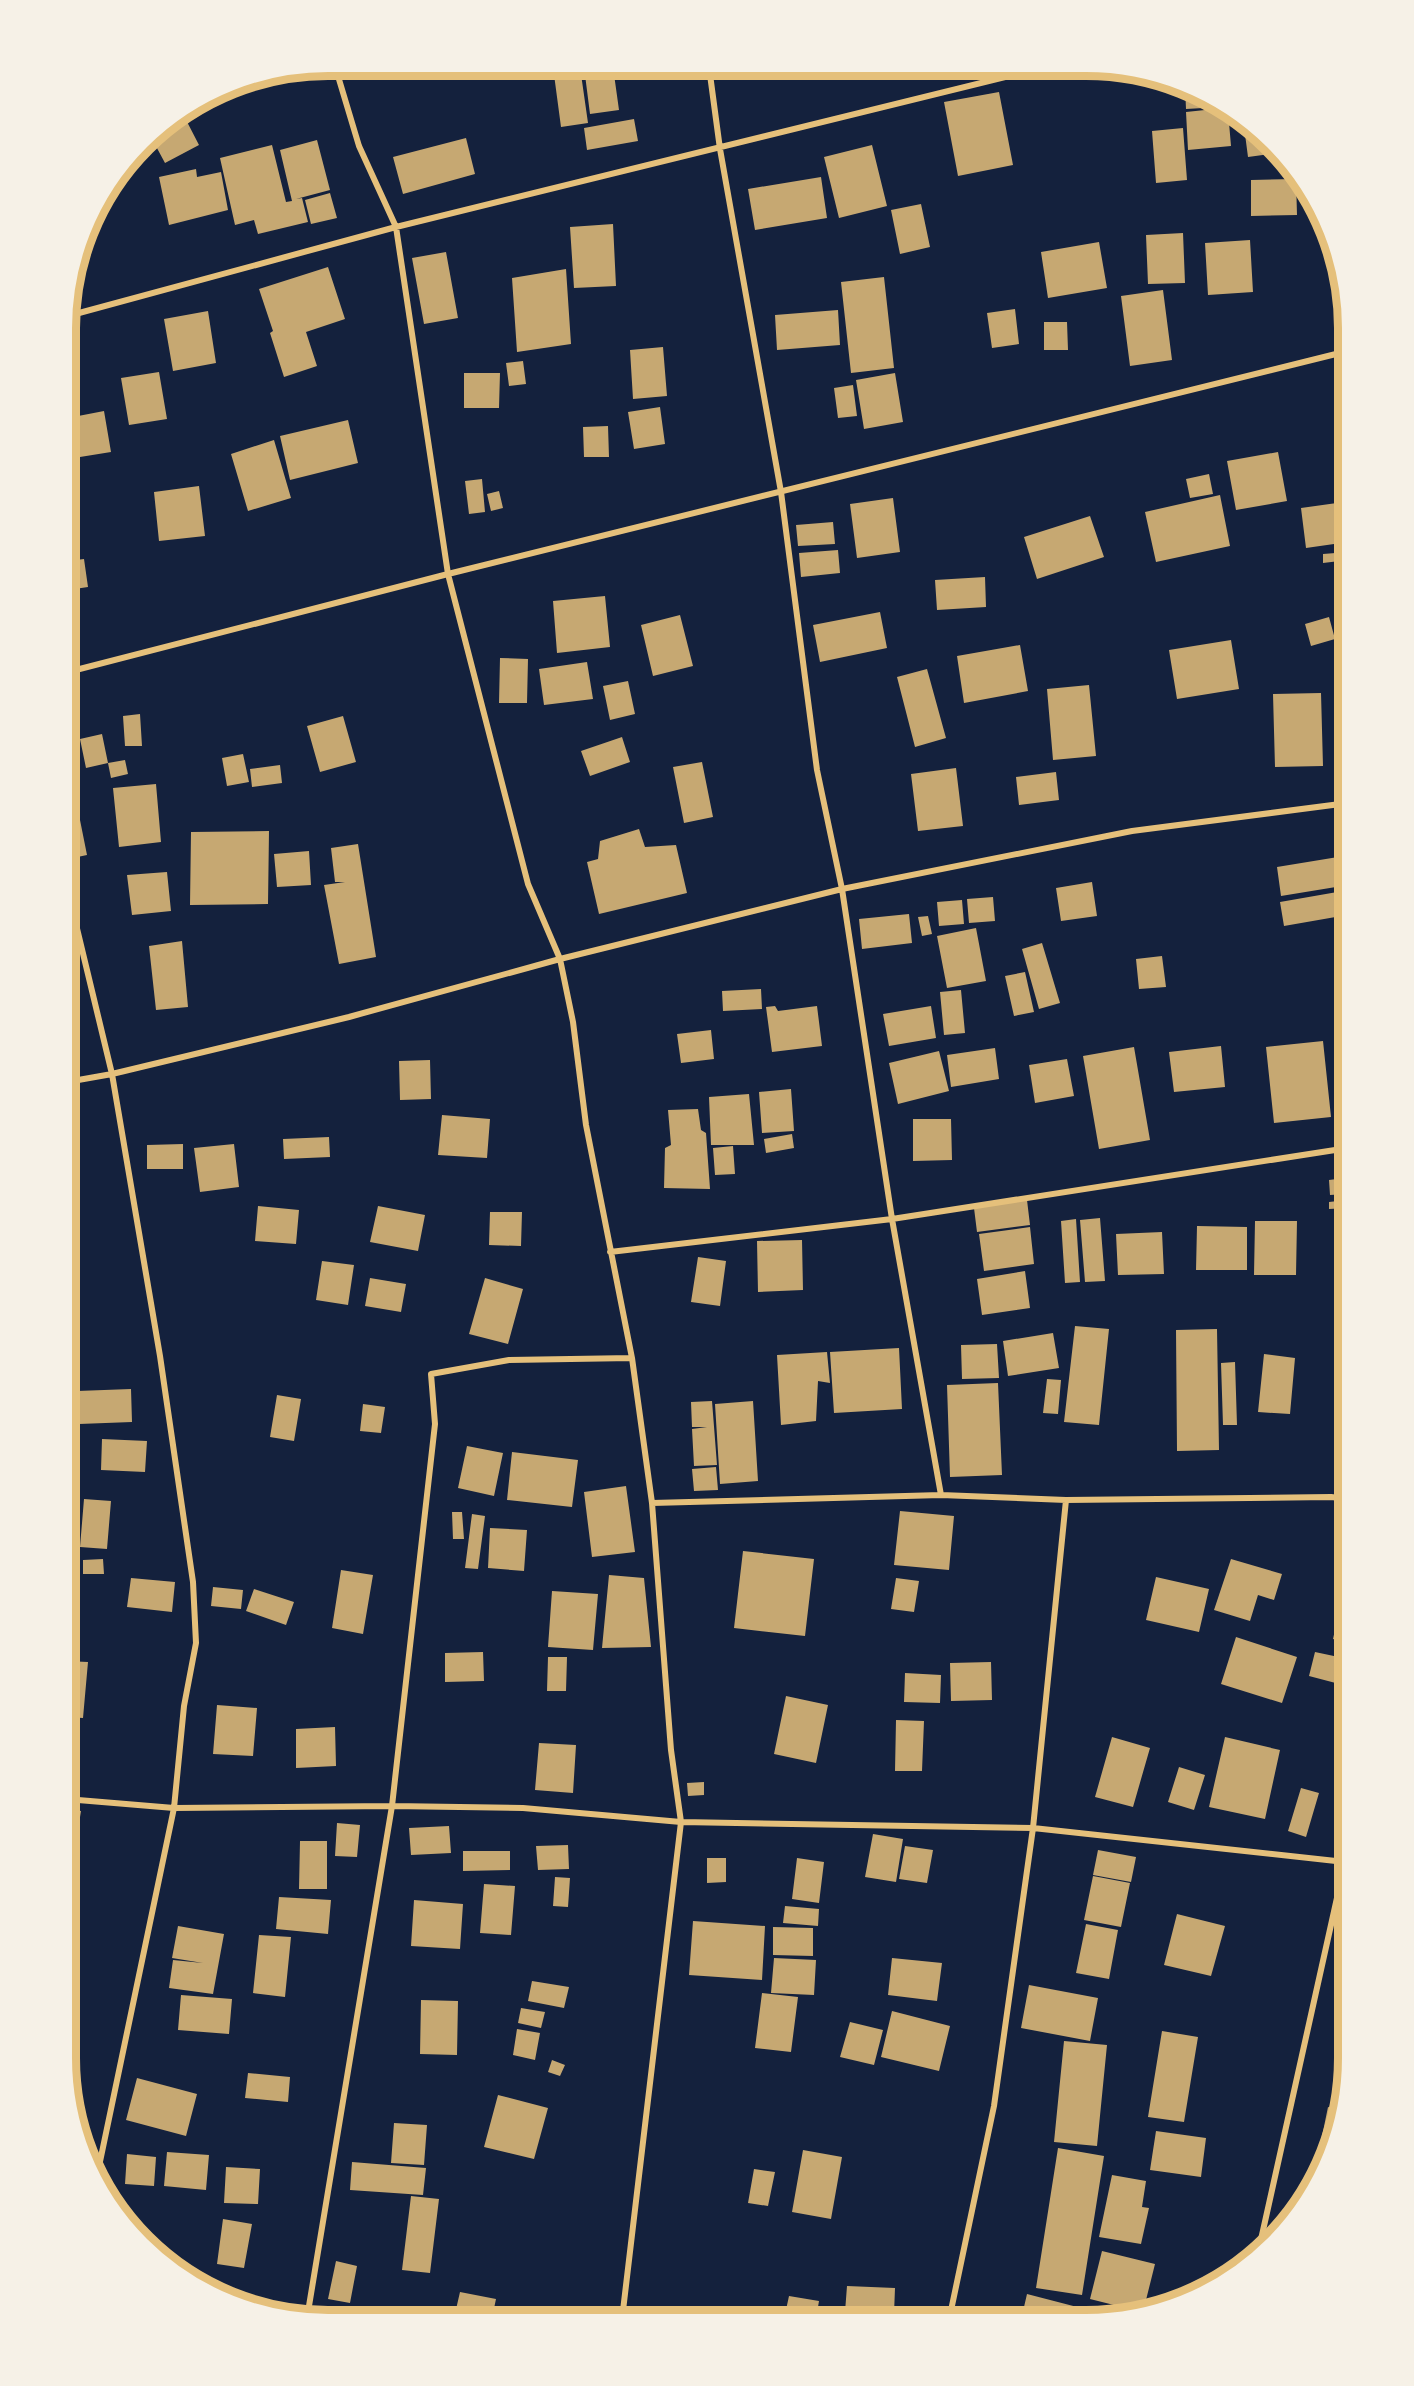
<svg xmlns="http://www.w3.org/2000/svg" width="1414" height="2386" font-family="'DM Sans',sans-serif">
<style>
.building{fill:#c6a872}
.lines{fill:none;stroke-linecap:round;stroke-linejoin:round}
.minor{stroke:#e5c07b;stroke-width:6}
.rim{fill:none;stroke:#e5c07b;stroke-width:8}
</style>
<rect width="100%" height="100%" fill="#14213d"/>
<path class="building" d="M553,67H580L588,123L561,127Z
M584,67H613L619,110L590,114Z
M1185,86H1186L1221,107L1186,109Z
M999,92L1013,165L958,176L944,102Z
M1224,108L1228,111L1231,146L1188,150L1186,112Z
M183,114L199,145L165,163L151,137L155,131Z
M634,119L638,141L587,150L584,128Z
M1243,119L1245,120L1278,153L1248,157Z
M1183,128L1187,180L1156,183L1152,131Z
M466,138L475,174L403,194L393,157Z
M317,140L330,190L296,199L302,198L308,222L258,234L254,220L235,225L220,158L272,145L286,202L292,201L280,150Z
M872,145L887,206L839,218L824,157Z
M196,169L197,177L221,172L228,210L169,225L159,177Z
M821,177L827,218L755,230L748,189Z
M1296,179L1297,215L1251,216V180Z
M330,193L337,218L311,224L305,200Z
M921,204L930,247L900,254L891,210Z
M613,224L616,286L574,288L570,227Z
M1183,233L1185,283L1148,284L1146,235Z
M1250,240L1253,292L1208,295L1205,243Z
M1099,242L1107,288L1048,298L1041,252Z
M446,252L458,318L424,324L412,258Z
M328,267L345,319L306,332L317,366L284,377L270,333L273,331L259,289Z
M566,269L571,344L517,352L512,278Z
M884,277L894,368L851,373L841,282Z
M1163,290L1172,360L1130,366L1121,296Z
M1015,309L1019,344L992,348L987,313Z
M838,310L840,345L777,350L775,315Z
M208,311L216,363L173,371L164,319Z
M1044,322H1067L1068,350H1044Z
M663,347L667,396L633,399L630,350Z
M523,361L526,384L509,386L506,363Z
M159,372L167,419L129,425L121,378Z
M464,373H500L499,408H464Z
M895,373L903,422L864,429L856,380Z
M853,385L857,416L838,418L834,388Z
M660,407L665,444L634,449L628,412Z
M104,411L111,452L80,457L73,417Z
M348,420L358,463L290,480L280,436Z
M608,426L609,457H584L583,427Z
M274,440L291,498L248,511L231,454Z
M1278,452L1287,501L1236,510L1227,461Z
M1209,474L1213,494L1190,498L1186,479Z
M482,479L485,512L469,514L465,481Z
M199,486L205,536L159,541L154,492Z
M499,491L503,508L491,511L487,494Z
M1220,495L1230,546L1156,562L1145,512Z
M893,498L900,552L857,558L850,504Z
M1344,502L1348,542L1306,548L1301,508Z
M1090,516L1104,557L1037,579L1024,537Z
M833,522L835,544L798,546L796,525Z
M838,550L840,573L801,577L799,553Z
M1348,552V560L1323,563V554Z
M84,559L88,587L68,590V561Z
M985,577L986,607L937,610L935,580Z
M605,596L610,647L557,653L553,601Z
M880,612L887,648L820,662L813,625Z
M680,615L693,666L653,676L641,625Z
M1329,617L1335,639L1311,646L1305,624Z
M1231,640L1239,689L1177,699L1169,650Z
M1020,645L1028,691L964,703L957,656Z
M500,658L528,659L527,703H499Z
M587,662L593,699L544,705L539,669Z
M927,669L946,738L915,747L897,677Z
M628,681L635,714L610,720L603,686Z
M1089,685L1096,756L1053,760L1047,689Z
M1321,693L1323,766L1275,767L1273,694Z
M140,714L142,746H125L123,716Z
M343,716L356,762L320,772L307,726Z
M102,734L108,763L86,768L80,739Z
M622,737L630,762L590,776L581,751Z
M243,754L249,782L227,786L222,758Z
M125,760L128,774L111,778L108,763Z
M702,762L713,817L684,823L673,767Z
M280,765L282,783L252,787L250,769Z
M956,768L963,826L918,831L911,774Z
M1056,772L1059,800L1019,805L1016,777Z
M156,784L161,842L119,847L113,788Z
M74,790L87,855L68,859V791Z
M639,829L645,847L676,845L687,893L599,914L587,862L598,859L600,841Z
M269,831L268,904L190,905L191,832Z
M358,844L376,957L339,964L324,885L345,882H335L331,848Z
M309,851L311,885L277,887L274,854Z
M1338,857L1342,886L1281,896L1277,867Z
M167,872L171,911L132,915L127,875Z
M1092,882L1097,916L1061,921L1056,888Z
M1343,891L1347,915L1284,926L1280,902Z
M993,897L995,921L969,923L967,899Z
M962,900L964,924L939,926L937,902Z
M909,914L912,943L862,949L859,919Z
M928,916L932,934L922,936L918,917Z
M976,928L986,981L947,988L937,936Z
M182,941L188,1007L156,1010L149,946Z
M1042,943L1060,1003L1039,1009L1022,949Z
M1162,956L1166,987L1139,989L1136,959Z
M1025,972L1034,1012L1014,1016L1005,976Z
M761,989L762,1009L723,1011L722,991Z
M961,990L965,1033L944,1035L940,992Z
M775,1006L778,1011L817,1006L822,1046L772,1052L766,1007Z
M931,1006L936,1038L889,1046L883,1014Z
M711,1030L714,1059L681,1063L677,1034Z
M1323,1041L1331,1117L1274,1123L1266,1047Z
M1221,1046L1225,1087L1174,1092L1169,1052Z
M1134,1047L1150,1140L1099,1149L1083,1056Z
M995,1048L999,1079L951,1087L947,1055Z
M939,1051L949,1091L898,1104L889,1063Z
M1067,1059L1074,1096L1035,1103L1029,1065Z
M430,1060L431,1099L400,1100L399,1061Z
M791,1089L794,1131L762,1133L759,1092Z
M749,1094L754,1145H711L709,1097Z
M698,1109L701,1130L706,1133L710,1189L664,1188L665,1148L671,1145L668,1110Z
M442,1115L490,1119L487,1158L438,1155Z
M913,1119H951L952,1160L913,1161Z
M67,1125H70L73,1148L67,1149Z
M792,1134L794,1148L766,1153L764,1139Z
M329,1137L330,1157L284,1159L283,1139Z
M183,1144V1169H147V1145Z
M234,1144L239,1187L200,1192L194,1148Z
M733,1146L735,1174L715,1175L713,1148Z
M1345,1178L1346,1194L1330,1195L1329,1180Z
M1027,1200L1030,1225L977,1232L974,1208Z
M1347,1200V1208L1329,1209V1202Z
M258,1206L299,1210L296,1244L255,1241Z
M378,1206L425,1215L418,1251L370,1242Z
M490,1212H522L521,1246L489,1245Z
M1100,1218L1105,1281L1085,1282L1080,1220Z
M1076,1219L1080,1282L1065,1283L1061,1221Z
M1255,1221H1297L1296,1275H1254Z
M1197,1226L1247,1227V1270H1196Z
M1030,1227L1034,1264L984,1271L979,1234Z
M1162,1232L1164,1274L1118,1275L1116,1234Z
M802,1240L803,1290L758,1292L757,1241Z
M1339,1251H1348V1286L1337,1285Z
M698,1257L726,1261L720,1306L691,1302Z
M322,1261L354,1265L348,1305L316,1300Z
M1025,1271L1030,1308L982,1315L977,1279Z
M370,1278L406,1284L401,1312L365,1306Z
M485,1278L523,1289L508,1344L469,1334Z
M1075,1326L1109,1329L1099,1425L1064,1422Z
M1217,1329L1219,1450L1177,1451L1176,1330Z
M1053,1333L1059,1368L1008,1376L1003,1341Z
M997,1344L999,1378L962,1379L961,1345Z
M899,1348L902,1409L834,1413L830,1352Z
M827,1352L830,1383L818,1381L816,1421L781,1425L777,1355Z
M1264,1354L1295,1358L1290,1414L1258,1412Z
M1235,1362L1237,1425H1223L1221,1363Z
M1047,1379L1061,1380L1058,1414L1043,1413Z
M998,1383L1002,1475L950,1477L947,1385Z
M131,1389L132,1422L79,1424L77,1391Z
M277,1395L301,1399L294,1441L270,1437Z
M712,1401L717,1465L694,1466L692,1429L707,1427H692L691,1402Z
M753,1401L758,1481L720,1484L715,1404Z
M363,1404L385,1407L381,1433L360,1431Z
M102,1439L147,1441L145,1472L101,1470Z
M467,1446L503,1453L494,1496L458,1488Z
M512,1452L578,1460L572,1507L507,1500Z
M716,1467L718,1490L694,1491L692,1469Z
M626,1486L635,1552L592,1557L584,1492Z
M84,1499L111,1501L107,1549L80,1547Z
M900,1511L954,1516L949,1570L894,1565Z
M452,1512H462L464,1539H453Z
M472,1514L485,1516L478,1569L465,1568Z
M490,1528L527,1530L524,1571L488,1568Z
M743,1551L814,1559L805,1636L734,1628Z
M103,1559L104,1574H83V1560Z
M1231,1559L1282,1574L1274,1600L1258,1595L1250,1621L1214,1610Z
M341,1570L373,1575L363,1634L332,1628Z
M609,1575L644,1578L651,1647L602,1648Z
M1156,1577L1209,1589L1199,1632L1146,1620Z
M131,1578L175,1582L172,1612L127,1607Z
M896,1578L919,1581L914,1612L891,1609Z
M213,1587L243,1590L241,1609L211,1606Z
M254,1589L294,1602L286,1625L246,1611Z
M1344,1590H1348V1643L1333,1639Z
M552,1591L598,1594L593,1650L548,1647Z
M1236,1637L1297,1657L1282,1703L1221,1684Z
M483,1652L484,1681L445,1682V1653Z
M1315,1652L1348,1659L1347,1686L1309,1676Z
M548,1657H567L566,1691H547Z
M66,1661L88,1662L83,1718L66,1717Z
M991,1662L992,1700L951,1701L950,1663Z
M905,1673L941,1675L940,1703L904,1702Z
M786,1696L828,1705L816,1763L774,1754Z
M217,1705L257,1708L253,1756L213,1754Z
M896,1720L924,1721L922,1771H895Z
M335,1727L336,1766L296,1768V1729Z
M1112,1737L1150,1748L1133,1807L1095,1797Z
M1225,1737L1280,1750L1265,1819L1209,1807Z
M539,1743L576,1745L573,1793L535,1790Z
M1179,1767L1205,1775L1194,1810L1168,1802Z
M704,1782V1795L688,1796L687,1783Z
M1301,1788L1319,1793L1306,1837L1288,1831Z
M66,1809L81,1811L73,1860L66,1858Z
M337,1823L360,1825L357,1857L335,1856Z
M449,1826L451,1853L411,1855L409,1828Z
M873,1834L903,1839L896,1882L865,1877Z
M300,1841H327V1889H299Z
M568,1845L569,1869L538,1870L536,1846Z
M905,1846L933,1850L927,1883L899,1879Z
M1098,1850L1136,1857L1131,1882L1093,1875Z
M463,1851H510V1870L463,1871Z
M707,1858H726V1882L707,1883Z
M797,1858L824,1862L819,1903L792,1899Z
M66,1859L73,1861L67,1888H66Z
M1093,1876L1130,1883L1121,1927L1084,1920Z
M555,1877L570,1878L568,1907L553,1906Z
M484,1884L515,1886L511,1935L480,1933Z
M279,1897L331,1900L328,1934L276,1929Z
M414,1900L463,1904L460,1949L411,1946Z
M785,1906L819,1909L818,1926L783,1923Z
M1177,1914L1225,1926L1211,1976L1164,1965Z
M693,1921L765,1926L762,1980L689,1975Z
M1086,1924L1118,1930L1109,1979L1076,1973Z
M178,1926L224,1934L213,1994L169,1988L173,1960L203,1963L172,1958Z
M773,1927L813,1928V1956L773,1955Z
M259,1935L291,1937L285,1997L253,1993Z
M774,1958L816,1960L814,1995L771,1993Z
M892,1958L942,1963L937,2001L888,1995Z
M532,1981L569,1987L564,2008L528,2001Z
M1029,1985L1098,1998L1090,2041L1021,2028Z
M762,1993L798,1997L791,2052L755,2048Z
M181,1995L232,1999L229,2034L178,2030Z
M421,2000L458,2001L457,2055L420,2054Z
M521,2008L545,2012L541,2028L518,2023Z
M892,2011L950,2026L939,2071L881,2057Z
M850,2022L883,2030L874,2065L840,2057Z
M517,2029L540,2033L535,2060L513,2055Z
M1162,2031L1198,2037L1184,2122L1148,2117Z
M1064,2041L1107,2045L1097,2146L1054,2142Z
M552,2060L565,2065L560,2076L548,2072Z
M248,2073L290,2077L288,2102L245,2098Z
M137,2078L197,2094L186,2136L126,2120Z
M498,2095L548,2108L534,2159L484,2147Z
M1328,2107L1340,2110L1333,2143L1321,2141Z
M394,2123L427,2125L424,2165L391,2163Z
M1156,2131L1206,2138L1201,2177L1150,2170Z
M1058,2148L1104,2156L1082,2295L1036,2288Z
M803,2150L842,2157L831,2219L792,2212Z
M167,2152L209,2155L206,2190L164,2186Z
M127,2154L156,2157L154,2186L125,2184Z
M352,2162L426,2168L423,2195L350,2190Z
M226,2167L260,2169L258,2204L224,2203Z
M754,2169L775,2172L768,2206L748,2203Z
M1112,2175L1146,2181L1142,2207L1149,2208L1141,2244L1099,2237Z
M411,2196L439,2199L430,2273L402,2270Z
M223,2219L252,2224L244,2268L217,2264Z
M1102,2251L1155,2264L1144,2308L1134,2310L1090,2299Z
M336,2261L357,2266L350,2303L328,2299Z
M847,2286L895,2288L894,2314L845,2312Z
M460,2292L496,2299L492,2318H454Z
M1027,2294L1108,2315L1086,2320H1021Z
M789,2296L819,2301L816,2319H784Z"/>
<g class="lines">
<path class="minor" d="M335,66L359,146L396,227L448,574L528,884L560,959L573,1022L586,1125L632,1358L652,1503L671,1750L681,1822L622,2319
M709,67L720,149L781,492L817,770L842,889L892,1219L941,1495
M68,316L396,227L1042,68
M68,672L448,574L1348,351
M67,887L112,1074L160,1356L193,1582L196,1643L184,1706L174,1808L97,2176
M67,1082L112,1074L349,1017L560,959L842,889L1132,831L1348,803
M610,1252L892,1219L1348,1148
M652,1503L941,1495L1066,1500L1331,1497L1348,1499
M66,1799L174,1808L392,1806L523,1808L681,1822L1033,1828L1345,1862
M1258,2253L1347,1853
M307,2318L392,1806L435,1424L431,1374L509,1360L632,1358
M949,2320L994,2106L1033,1828L1066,1500"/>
</g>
<path d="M0 0H1414V2386H0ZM328 76H1086A252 252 0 0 1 1338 328V2058A252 252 0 0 1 1086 2310H328A252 252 0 0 1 76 2058V328A252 252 0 0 1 328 76Z" fill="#f6f1e7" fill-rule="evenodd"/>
<path class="rim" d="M328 76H1086A252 252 0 0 1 1338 328V2058A252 252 0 0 1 1086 2310H328A252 252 0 0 1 76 2058V328A252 252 0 0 1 328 76Z"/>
</svg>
